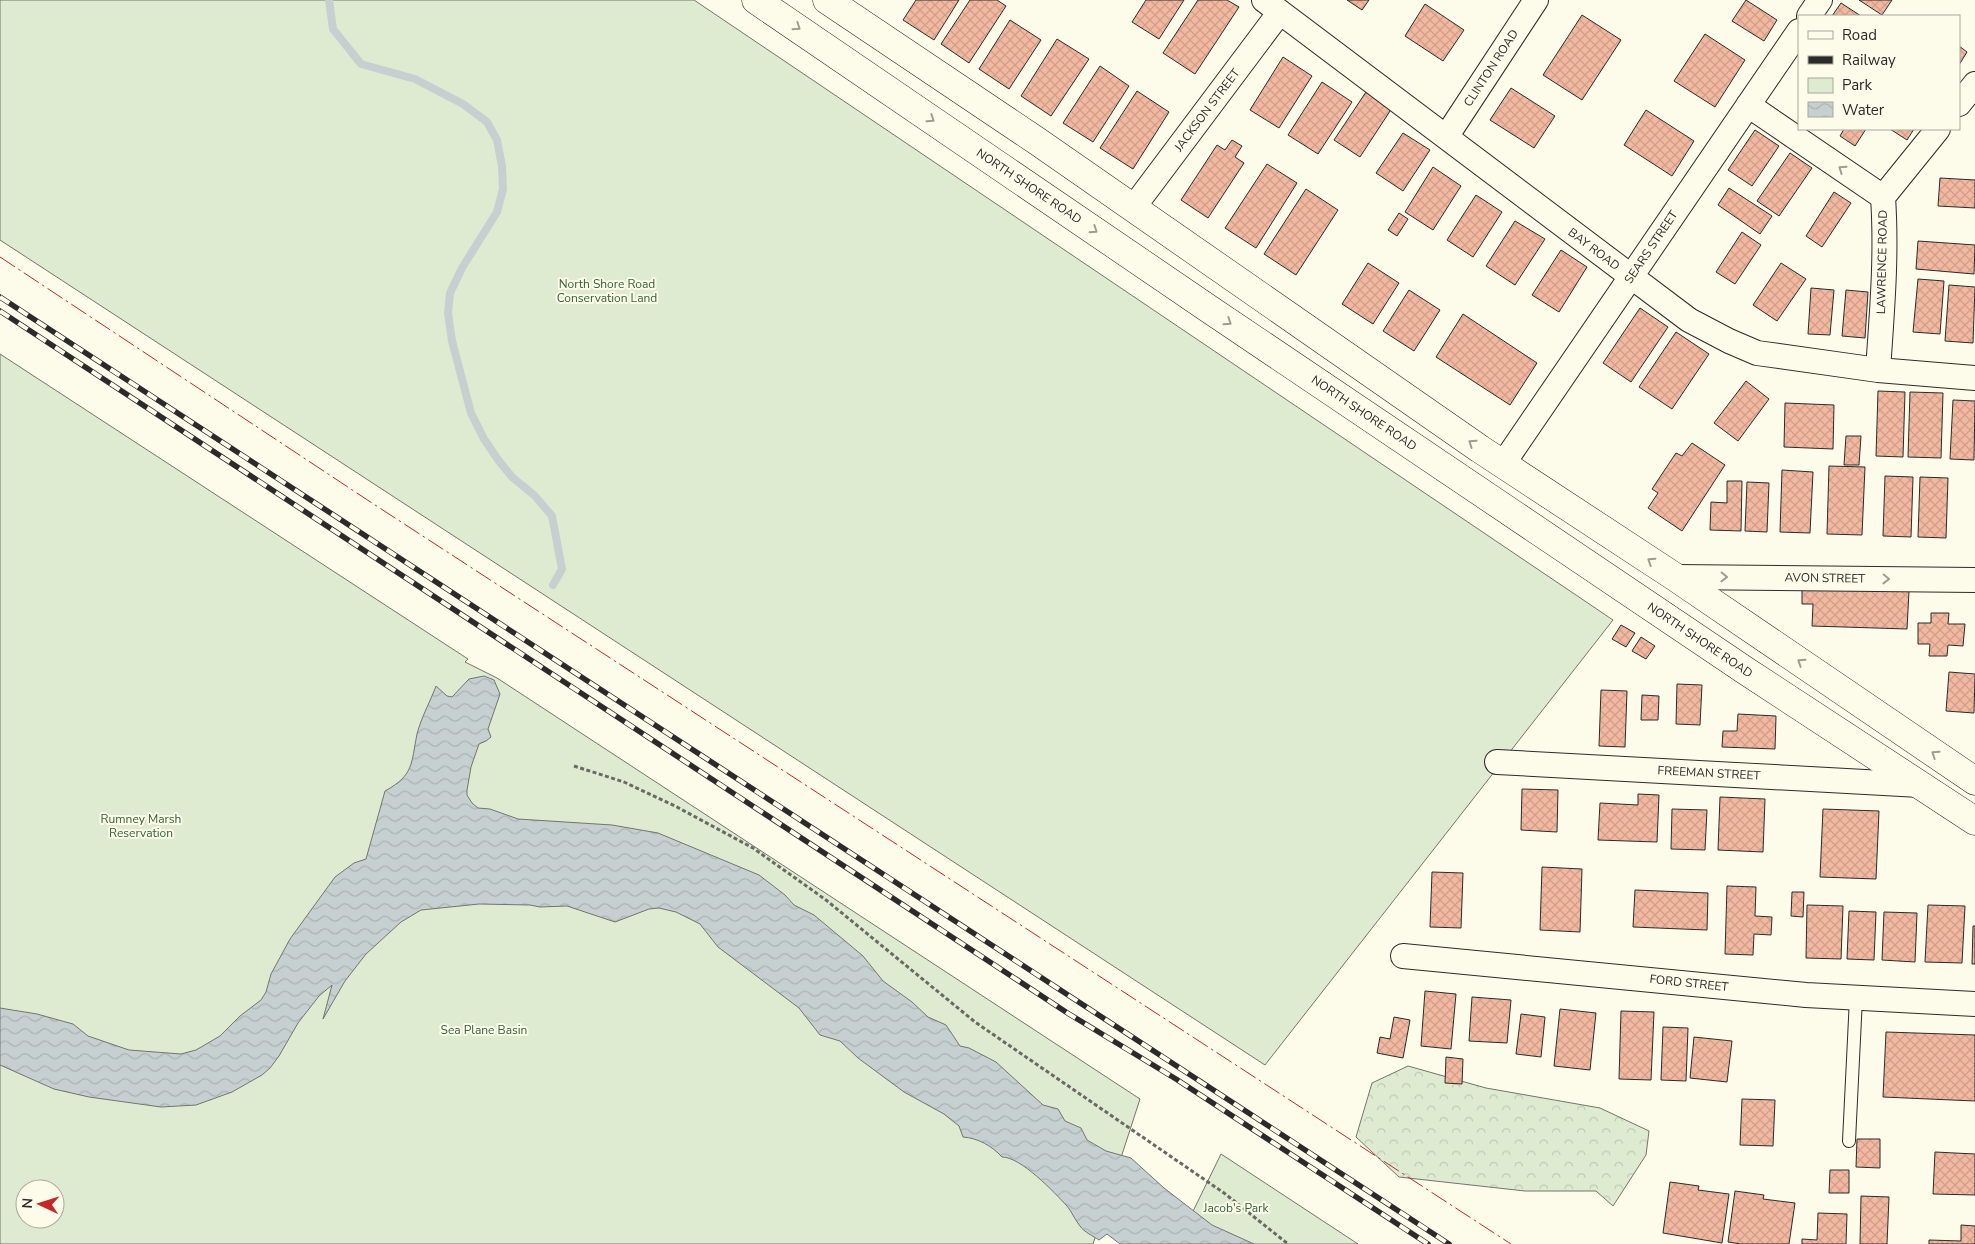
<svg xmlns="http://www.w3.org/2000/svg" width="1975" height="1244" font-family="'Nunito Sans',sans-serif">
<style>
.forest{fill:url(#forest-crowns);stroke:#74746e}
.park{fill:#deebd1;stroke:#74746e;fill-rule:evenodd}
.water{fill:url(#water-waves);stroke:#74746e}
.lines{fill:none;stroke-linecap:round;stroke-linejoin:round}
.stream{stroke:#c7d0d0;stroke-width:8}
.building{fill:url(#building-cross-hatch);stroke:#2b2b2b}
.lane-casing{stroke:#2b2b2b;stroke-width:14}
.street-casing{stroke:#2b2b2b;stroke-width:26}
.highway-casing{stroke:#2b2b2b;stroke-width:29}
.path{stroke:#6a6964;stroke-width:3;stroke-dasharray:4 2.5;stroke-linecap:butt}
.lane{stroke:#fdfbea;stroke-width:12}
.street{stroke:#fdfbea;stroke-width:24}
.highway{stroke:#fdfbea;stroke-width:28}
.rail-casing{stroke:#2b2b2b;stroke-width:5.5}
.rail{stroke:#fdfbea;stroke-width:4;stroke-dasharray:11;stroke-linecap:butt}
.power{stroke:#c62828;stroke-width:1;stroke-dasharray:18 4 2.5 4;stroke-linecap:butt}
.oneway{stroke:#9e9d94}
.labels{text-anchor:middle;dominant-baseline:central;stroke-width:4;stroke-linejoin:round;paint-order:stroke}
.street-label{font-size:12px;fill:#2b2b2b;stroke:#fdfbea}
.park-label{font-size:12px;fill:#34623c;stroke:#fdfbea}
</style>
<defs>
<pattern id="forest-crowns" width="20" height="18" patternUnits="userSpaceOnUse" patternTransform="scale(1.25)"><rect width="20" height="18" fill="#deebd1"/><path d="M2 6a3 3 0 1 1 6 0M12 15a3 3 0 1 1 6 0" fill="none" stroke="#bfcab4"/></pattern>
<pattern id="water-waves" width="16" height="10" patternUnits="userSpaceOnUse" patternTransform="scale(1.25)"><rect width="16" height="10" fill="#c7d0d0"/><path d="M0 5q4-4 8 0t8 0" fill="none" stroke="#abb3b3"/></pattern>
<pattern id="building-cross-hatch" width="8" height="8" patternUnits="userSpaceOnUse" patternTransform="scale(1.25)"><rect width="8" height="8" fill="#f2b8a0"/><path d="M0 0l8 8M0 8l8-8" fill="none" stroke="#d09e8a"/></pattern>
</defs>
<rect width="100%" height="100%" fill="#fdfbea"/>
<path class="forest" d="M1408,1066L1486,1088L1600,1108L1649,1131L1646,1155L1613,1206L1596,1191H1525L1399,1177L1356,1137L1372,1083Z"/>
<path class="park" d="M0,0H694L1613,620L1265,1065L0,240Z
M0,354L468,659L465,662L497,678L1140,1099L1093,1244H0ZM25,1189H55V1219H25Z
M1221,1154L1358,1244H1177Z"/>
<path class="water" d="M484,676L494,680L500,694L488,729L491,737L486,741L479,744L471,767L467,790V795L472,803L478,808L490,809L518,819L612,825L658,833L759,875L785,895L794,905L814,915L863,956L883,981L912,1002L928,1017L946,1025L960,1046L969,1048L996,1062L1043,1105L1058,1109L1065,1121L1081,1128L1087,1140L1106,1151L1131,1158L1164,1188L1212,1225L1254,1244H1120L1107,1234L1099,1240C1093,1236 1084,1232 1080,1226C1075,1220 1072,1212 1067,1206C1054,1192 1021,1157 1002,1157C992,1146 978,1138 963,1137L959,1126L944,1114L904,1092L858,1058L840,1041L820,1035L799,1008L718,947L700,924L676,912L659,908L649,909L615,922L567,906L540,907L530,905L479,904L421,910L401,922L366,954L345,981L323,1019L332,985L319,996L298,1023L279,1056L270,1068L262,1075L232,1092L196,1105L161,1107L89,1097L54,1089L0,1065V1008L37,1014L73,1024L88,1036L129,1050L181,1054L196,1050L220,1036L240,1016L261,1000L266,992L271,974L290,939L335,877L354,863L366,859L385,791C414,775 411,764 417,734C421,718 430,702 436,686L447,696L452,697L469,679Z"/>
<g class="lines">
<path class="stream" d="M329,0L333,29L361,64L415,79L463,104L487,122L497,140L502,166L503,189L497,212L462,268L450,293L448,313L452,341L471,413L484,439L499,461L512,477L534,495L552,516L562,569L553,585"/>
</g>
<path class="building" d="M916,0H959L934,40L903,20Z
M970,0H997L1006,6L969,63L941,44Z
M1146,0H1184L1159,39L1132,22Z
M1198,0H1227L1239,7L1195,74L1163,53Z
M1347,0H1369L1362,10Z
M1746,0L1777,20L1764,41L1732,21Z
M1859,0H1892L1882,15Z
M1841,3L1861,16H1832Z
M1425,4L1464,30L1443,61L1405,36Z
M1582,15L1621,40L1582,100L1543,75Z
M1010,20L1041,40L1009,89L979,69Z
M1705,34L1745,60L1715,107L1674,81Z
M1057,39L1089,59L1051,116L1021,96Z
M1959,46L1967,52L1959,65Z
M1283,57L1312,76L1279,128L1250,110Z
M1100,66L1129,86L1093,142L1063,123Z
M1322,82L1352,102L1318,154L1288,135Z
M1511,88L1555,116L1534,148L1490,120Z
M1137,91L1169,112L1133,169L1100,148Z
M1366,92L1392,108L1360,157L1334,140Z
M1646,110L1694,141L1672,176L1624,145Z
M1844,129H1866L1855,146L1840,136Z
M1890,129H1914L1907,140Z
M1755,130L1779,146L1752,186L1728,170Z
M1403,133L1430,150L1403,191L1376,173Z
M1232,140L1242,146L1235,157L1244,163L1208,218L1181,200L1217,145L1225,150Z
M1790,153L1812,168L1779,216L1757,201Z
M1267,164L1297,183L1256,248L1225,228Z
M1433,167L1461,186L1433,230L1405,212Z
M1940,178L1975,180V208L1938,206Z
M1729,188L1772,216L1760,234L1718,205Z
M1306,189L1338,210L1296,275L1264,254Z
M1834,192L1851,203L1822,247L1806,236Z
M1476,195L1502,212L1473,257L1447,240Z
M1399,213L1408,219L1397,236L1388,230Z
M1515,221L1545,239L1515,285L1486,266Z
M1742,232L1761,245L1735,284L1716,272Z
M1918,241L1975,245L1974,274L1916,269Z
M1561,250L1587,267L1559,312L1532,295Z
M1368,263L1399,283L1373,324L1342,304Z
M1781,263L1806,279L1777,321L1753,305Z
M1918,279L1944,281L1940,334L1913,332Z
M1949,285L1975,287L1973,343L1945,341Z
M1811,288L1834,290L1830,335L1808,334Z
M1409,290L1440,310L1414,351L1383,331Z
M1846,290L1868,292L1865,338L1842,336Z
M1640,308L1668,327L1631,382L1603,363Z
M1463,314L1537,363L1510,405L1436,357Z
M1676,332L1709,354L1672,409L1639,387Z
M1746,381L1769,399L1738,441L1714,423Z
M1878,391L1905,392L1903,457L1876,456Z
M1910,392L1943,393L1941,458L1908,457Z
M1953,400L1975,401L1974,460L1950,459Z
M1785,403L1834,405L1833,449L1784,447Z
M1846,436H1861L1859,465H1844Z
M1692,443L1725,465L1682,531L1648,508L1658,493L1652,489L1676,453L1682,456Z
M1829,466L1865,467L1862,535L1827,534Z
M1782,470L1813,472L1810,533L1780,532Z
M1885,476L1913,477L1911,537L1883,536Z
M1920,477L1948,478L1946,538L1918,537Z
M1727,481H1742L1741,531L1710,530L1711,502L1727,503Z
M1747,482L1769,483L1767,532L1745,531Z
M1802,587L1909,591L1907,629L1812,626L1813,604H1802Z
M1931,613H1949L1948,624H1965L1963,646L1948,645L1947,656H1929L1930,644H1918V623H1931Z
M1621,625L1635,633L1626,647L1612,639Z
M1641,637L1655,646L1646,659L1632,651Z
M1949,672L1975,674L1974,713L1946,711Z
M1677,684L1702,685L1700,725L1676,724Z
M1601,690L1627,691L1625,747L1599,746Z
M1642,695L1659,696L1658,720H1641Z
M1738,714L1776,716L1775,749L1722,747L1723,731H1737Z
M1522,789L1558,790L1557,832L1521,830Z
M1638,794L1659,795L1657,842L1598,840L1600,803L1638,805Z
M1720,797L1765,799L1763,852L1718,850Z
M1672,809L1707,810L1705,850L1671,849Z
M1823,809L1879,811L1876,879L1820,877Z
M1542,867L1582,869L1580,932L1540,930Z
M1432,872L1463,873L1461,928L1430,927Z
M1727,886L1756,887L1755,916L1772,917L1771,935L1754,934L1753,955L1725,954Z
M1635,890L1708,893L1707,930L1633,927Z
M1792,892H1804L1803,917L1791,916Z
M1807,905L1843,906L1841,959L1806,958Z
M1928,905L1965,906L1962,963L1925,962Z
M1849,911L1876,912L1874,960L1847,959Z
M1884,912L1917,913L1915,962L1882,960Z
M1973,926H1975V964H1972Z
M1425,991L1456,994L1451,1049L1421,1046Z
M1472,997L1511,1000L1507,1043L1469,1041Z
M1560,1009L1596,1013L1590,1070L1554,1066Z
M1621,1011L1654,1012L1651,1080L1619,1079Z
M1521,1014L1545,1017L1541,1057L1516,1054Z
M1394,1017L1410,1020L1403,1058L1377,1053L1380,1037L1390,1039Z
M1663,1027L1688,1028L1686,1081L1661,1080Z
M1886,1032L1975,1035V1101L1883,1097Z
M1694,1037L1732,1041L1727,1082L1690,1078Z
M1446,1057L1463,1059L1462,1084L1445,1083Z
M1742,1099L1775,1100L1773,1146L1740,1145Z
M1857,1139H1880V1168L1856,1167Z
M1935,1152L1975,1154V1195L1933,1194Z
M1830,1170H1849V1193H1829Z
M1670,1182L1699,1186L1698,1190L1729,1194L1722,1243L1663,1233Z
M1735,1191L1764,1195L1763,1199L1795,1203L1789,1244H1741L1728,1242Z
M1861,1196L1889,1197L1887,1244H1860Z
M1818,1213L1847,1214L1846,1244H1802V1239L1817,1240Z
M1961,1225L1975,1226V1244H1929V1240L1961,1241Z"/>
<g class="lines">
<g class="lane-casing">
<path id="lane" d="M1849,1141L1856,998"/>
</g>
<g class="street-casing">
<path id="street" d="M1264,0L1689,320L1729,341L1757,353L1878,370L1975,378
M1809,16L1820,0
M1959,104L1975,84
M1748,105L1883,197
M1446,137L1536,0
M1883,197L1938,129
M1133,208L1280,12
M1878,370C1882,312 1887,255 1883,197
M1503,464L1799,31
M1675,577L1975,580
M1497,762L1920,785
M1403,956L1806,995L1975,1004"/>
</g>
<g class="highway-casing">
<path id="highway" d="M756,0L1212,311L1746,671L1975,821
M827,0L1037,141L1480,449L1675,577L1975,781"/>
</g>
<path class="path" d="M574,766L624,782L675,806L753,848L826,900L975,1022L1224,1193L1288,1244"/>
<use href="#lane" class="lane"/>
<use href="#street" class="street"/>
<use href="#highway" class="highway"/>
<g class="rail-casing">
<path id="rail" d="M0,297L1449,1244
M0,311L1069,1014L1176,1079L1428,1244"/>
</g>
<use href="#rail" class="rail"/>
<path class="power" d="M0,257L372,503L1511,1244"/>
</g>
<defs><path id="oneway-chevron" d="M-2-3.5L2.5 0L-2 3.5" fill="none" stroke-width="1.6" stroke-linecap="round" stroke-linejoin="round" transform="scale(1.25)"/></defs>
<g class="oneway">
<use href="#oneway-chevron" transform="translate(797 27) rotate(34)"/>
<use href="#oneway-chevron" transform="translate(931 119) rotate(34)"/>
<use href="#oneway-chevron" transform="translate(1842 169) rotate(-145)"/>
<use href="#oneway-chevron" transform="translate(1094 230) rotate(34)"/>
<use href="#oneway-chevron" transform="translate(1228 322) rotate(34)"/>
<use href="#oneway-chevron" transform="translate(1472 443) rotate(-145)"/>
<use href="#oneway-chevron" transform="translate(1651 561) rotate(-147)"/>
<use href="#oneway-chevron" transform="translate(1724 577) rotate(1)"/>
<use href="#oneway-chevron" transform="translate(1886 579) rotate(1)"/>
<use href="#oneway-chevron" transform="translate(1801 662) rotate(-146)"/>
<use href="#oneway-chevron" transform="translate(1935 754) rotate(-146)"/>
</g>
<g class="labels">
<g class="street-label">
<text transform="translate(1491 68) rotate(-57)">CLINTON ROAD</text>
<text transform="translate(1207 110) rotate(-53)">JACKSON STREET</text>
<text transform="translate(1029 186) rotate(34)">NORTH SHORE ROAD</text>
<text transform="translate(1651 247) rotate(-56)">SEARS STREET</text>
<text transform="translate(1594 249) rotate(37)">BAY ROAD</text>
<text transform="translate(1882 262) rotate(-89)">LAWRENCE ROAD</text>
<text transform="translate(1364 413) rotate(34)">NORTH SHORE ROAD</text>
<text transform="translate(1825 578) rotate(1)">AVON STREET</text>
<text transform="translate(1700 640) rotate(34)">NORTH SHORE ROAD</text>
<text transform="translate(1709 773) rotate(3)">FREEMAN STREET</text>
<text transform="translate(1689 983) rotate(6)">FORD STREET</text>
</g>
<g class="park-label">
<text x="607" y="284">North Shore Road<tspan x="607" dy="14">Conservation Land</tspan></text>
<text x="141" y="819">Rumney Marsh<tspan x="141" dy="14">Reservation</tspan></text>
<text x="484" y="1030">Sea Plane Basin</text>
<text x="1236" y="1208">Jacob's Park</text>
</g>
</g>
<rect x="1798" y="15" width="162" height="115" fill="#fdfbea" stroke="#a9a89e"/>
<rect x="1808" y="31" width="25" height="8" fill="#fdfbea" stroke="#a9a89e"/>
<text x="1842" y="40" font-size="15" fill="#2b2b2b">Road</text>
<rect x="1808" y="56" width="25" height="8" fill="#2b2b2b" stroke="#a9a89e"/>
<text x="1842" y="65" font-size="15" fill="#2b2b2b">Railway</text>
<rect x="1808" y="78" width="25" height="15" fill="#deebd1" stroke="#a9a89e"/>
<text x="1842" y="90" font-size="15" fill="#2b2b2b">Park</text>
<rect x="1808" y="102" width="25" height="15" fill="url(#water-waves)" stroke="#a9a89e"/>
<text x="1842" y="115" font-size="15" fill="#2b2b2b">Water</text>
<g transform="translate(40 1204) rotate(274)"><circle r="24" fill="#fdfbea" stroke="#a9a89e"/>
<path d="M0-4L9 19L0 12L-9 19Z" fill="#c62828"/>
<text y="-8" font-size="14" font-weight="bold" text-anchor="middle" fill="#2b2b2b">N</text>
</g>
</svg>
